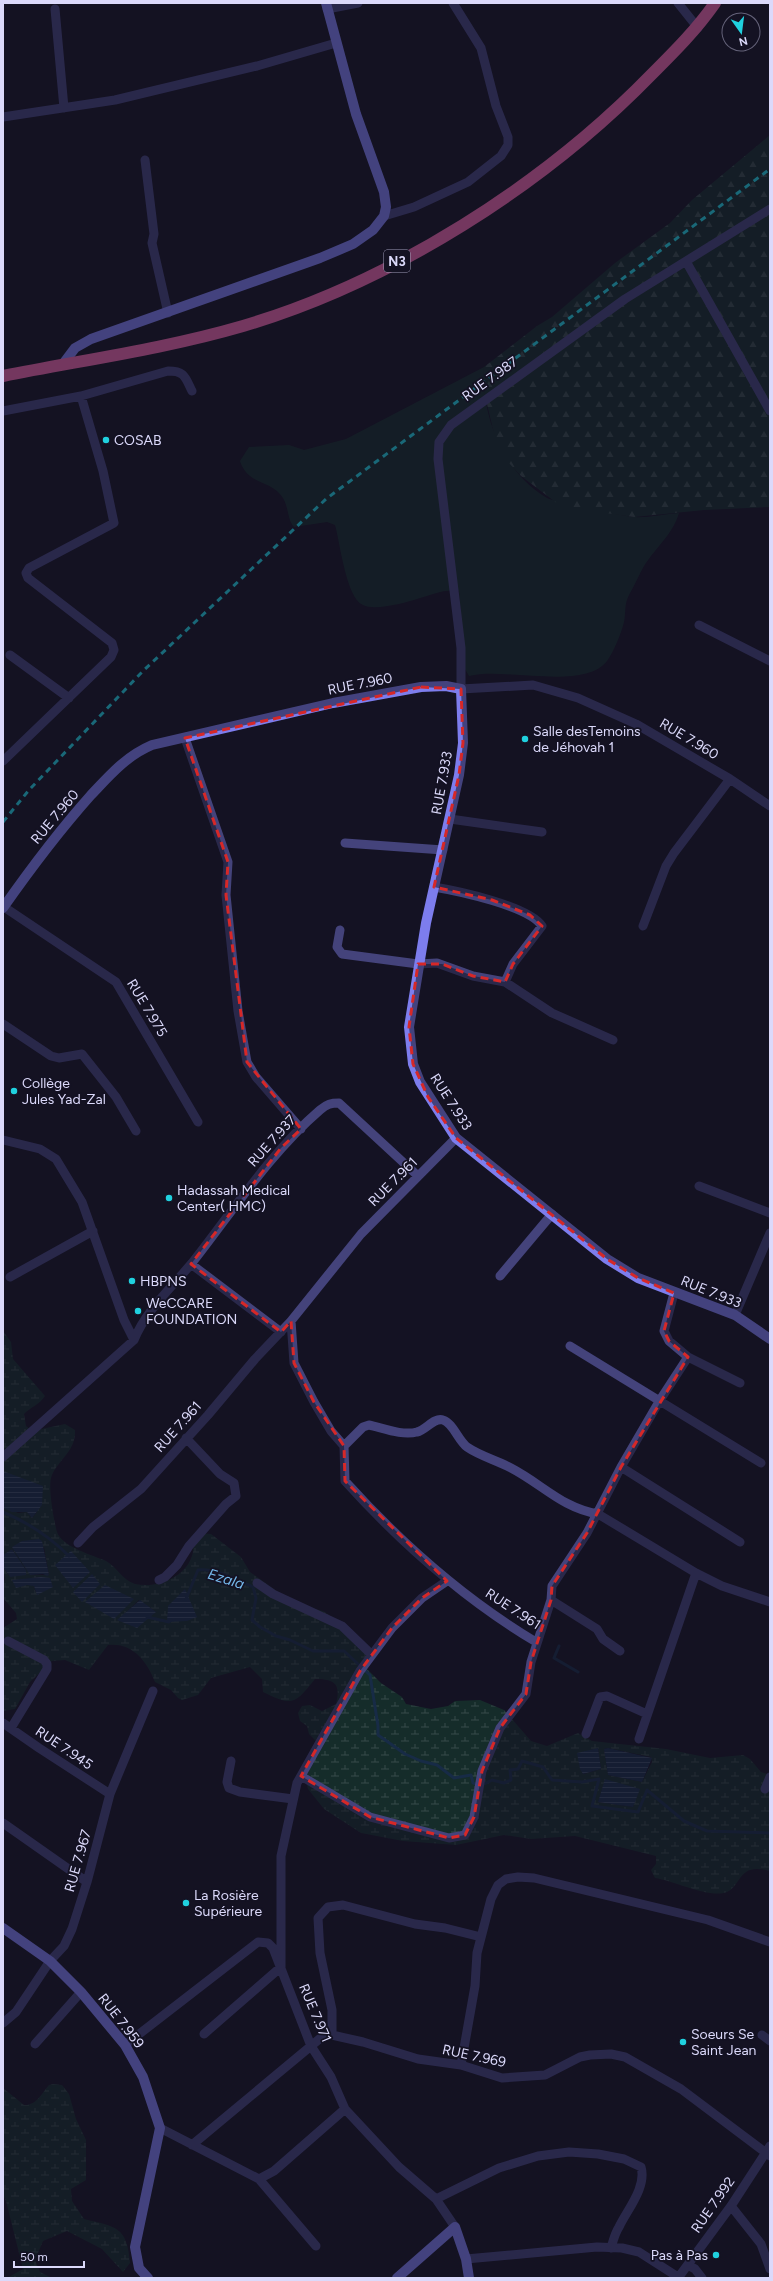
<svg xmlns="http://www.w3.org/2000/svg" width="773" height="2281" font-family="Figtree,sans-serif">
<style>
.green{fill:#152c2a}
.forest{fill:url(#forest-firs)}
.wetland{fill:url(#wetland-marsh);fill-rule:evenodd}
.water{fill:url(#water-rules)}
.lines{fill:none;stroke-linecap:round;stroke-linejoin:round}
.stream{stroke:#172b46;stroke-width:3}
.street{stroke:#44437b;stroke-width:9}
.secondary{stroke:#7d7ded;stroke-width:10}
.highway{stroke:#e964a8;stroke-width:12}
.rail{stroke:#20d1df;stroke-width:3;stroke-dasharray:6 5;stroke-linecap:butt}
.marked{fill:none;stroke:#d62828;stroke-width:3;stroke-dasharray:8 5;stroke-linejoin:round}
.poi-dot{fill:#20d1df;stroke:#141223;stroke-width:1.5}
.labels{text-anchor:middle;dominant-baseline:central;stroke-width:3.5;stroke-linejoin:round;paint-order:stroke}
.shield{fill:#141223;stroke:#9f9dba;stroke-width:1}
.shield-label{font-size:13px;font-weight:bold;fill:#dbd9fa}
.street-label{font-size:14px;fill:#dbd9fa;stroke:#141223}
.poi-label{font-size:14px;fill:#dbd9fa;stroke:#141223;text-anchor:start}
.water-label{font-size:15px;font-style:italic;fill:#75b8eb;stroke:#141223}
</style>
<defs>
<pattern id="forest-firs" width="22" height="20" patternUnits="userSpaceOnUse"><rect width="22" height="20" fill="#152c2a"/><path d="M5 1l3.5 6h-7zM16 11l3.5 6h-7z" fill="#364a4a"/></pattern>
<pattern id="wetland-marsh" width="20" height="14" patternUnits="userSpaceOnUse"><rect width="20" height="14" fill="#152c2a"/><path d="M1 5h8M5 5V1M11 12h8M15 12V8" fill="none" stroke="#364a4a"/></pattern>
<pattern id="water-rules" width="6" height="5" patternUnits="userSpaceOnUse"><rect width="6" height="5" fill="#172b46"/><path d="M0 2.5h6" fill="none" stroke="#384962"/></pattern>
</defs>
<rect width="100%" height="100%" fill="#141223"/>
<path class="green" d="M484,367C481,416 503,472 547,498C555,502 622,516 633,517C648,518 664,514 679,513C673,534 656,547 644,566C639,575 634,586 629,595C624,604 626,613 624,622C621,634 614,651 607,661C584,691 506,667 469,676L465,669L459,591C443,589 432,595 417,599C404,603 375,611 363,605C346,598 340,542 335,525L327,522L294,527C287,519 289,508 283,498C271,479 248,486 240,461L249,447L289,445L304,450L346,439Z"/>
<path class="forest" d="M770,135V507L704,510L634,517L562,507L521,476L509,463L500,449L494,433L486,400L483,384L484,367L537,326L552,317L615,263L670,223L692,200Z"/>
<path class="wetland" d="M3,1331L11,1342L13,1359L45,1396C39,1405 31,1407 24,1414L26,1426L32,1431L65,1424L75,1430C76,1451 60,1458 52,1475C47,1485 54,1521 57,1532C62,1547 93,1555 106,1561C117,1567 122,1580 135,1584C157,1589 188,1577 193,1552C193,1548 192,1541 191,1537L198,1533L211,1534L241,1557L250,1572L278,1592L302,1606L323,1611L351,1630L369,1653L367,1669L381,1683L402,1697L406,1704L431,1709L448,1706L455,1701L480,1700L504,1710L531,1741L547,1746L578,1733L592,1741L666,1749L710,1758L743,1755L750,1759L761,1772L770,1775V1871C738,1862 742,1885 727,1892C710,1899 675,1881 655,1878L651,1870L656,1864V1856L575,1836L531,1839L504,1835L456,1845L403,1841L361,1833L324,1809L308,1789L306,1781L308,1755L317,1742L309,1734L307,1726L300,1721L298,1713L302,1706L310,1705L322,1711L336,1704C341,1684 335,1679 315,1679C295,1704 293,1707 263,1692L262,1679L250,1667L211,1678L198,1695L182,1700L178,1698L171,1690L155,1682C147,1661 132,1642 108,1645L89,1670L65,1660L52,1661L30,1682L15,1709L3,1711V1673L5,1671L3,1668V1628L17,1619L16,1613L3,1598V1582L5,1580L3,1567L9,1576L26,1570L12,1549L3,1555V1506L18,1513L27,1512L32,1518L37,1512L3,1471ZM12,1547H44L49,1575H31ZM41,1577L36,1593L34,1586L15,1580ZM139,1600L156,1612L117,1620H118ZM598,1748L601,1769L584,1774L582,1773ZM608,1748L651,1757L652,1762L642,1782L608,1775L604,1749ZM605,1780L639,1789L633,1807L598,1802Z
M53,2084L62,2085L69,2094L76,2119L86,2140V2180L71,2189L72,2201L84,2219C116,2227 127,2226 130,2263L123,2272L102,2249L67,2231L43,2241L35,2260L40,2272L52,2278H7L23,2269L6,2201L3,2195V2088L24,2105C36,2106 42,2093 49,2085Z"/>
<path class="water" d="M3,1471L43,1486L42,1505L32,1518L27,1512H12L3,1508Z
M39,1539L42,1541L49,1575L47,1576L43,1574L30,1575L12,1547L22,1541Z
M12,1549L26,1570V1575L10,1577L3,1567V1555Z
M71,1551L90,1572L73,1588L55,1565Z
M92,1574L100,1584L82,1602L73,1592Z
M41,1577L50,1578L53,1587L37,1595L34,1586L27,1585L16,1588L12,1580Z
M105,1585L134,1599L114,1619L85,1602Z
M185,1589L197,1617L187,1621L167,1622L168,1606Z
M140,1600L156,1612L137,1628L117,1620Z
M598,1748L601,1769L583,1774L580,1769L577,1753Z
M608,1748L652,1758L642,1782L608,1775L604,1749Z
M605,1779L640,1789L633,1807L598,1802Z"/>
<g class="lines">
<path class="stream" d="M3,1512C29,1523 49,1536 69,1556
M186,1599L198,1570C215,1568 238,1580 253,1587L256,1598L252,1620L260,1627L276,1636L290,1640L313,1651H344L370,1675L378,1726V1735L405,1754L421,1761L437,1765L454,1778L471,1775L473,1783C481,1787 484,1784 492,1780L504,1783L511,1780L510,1770L518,1769L522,1761L543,1767L552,1780L582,1782L599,1779L592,1806L638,1812L647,1790L684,1821L707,1831L770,1833
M147,1617L169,1622L171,1620
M559,1646L554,1658L578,1672"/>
<path class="street" d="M678,3L698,28
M55,9L64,108
M327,9L358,3
M3,117L115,100L257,66L336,43
M145,160L154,234L152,243L168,313
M770,209L625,299L451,425L439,442L438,459L461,648V689L533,685L578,698L636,724L730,779L770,806
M384,216L414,207L468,182L501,156L508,145V137L496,106L481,48L453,3
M687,263L770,411
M3,411L81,396L168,371C185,371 185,377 192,391
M699,625L770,661
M10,655L69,698
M185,738L228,862L226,895L238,1011L247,1062L256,1077L301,1129
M3,761L111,657L114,650L112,643L28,578L26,573L29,568L114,523L103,471L81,396
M450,819L542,832
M345,843L443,850
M434,887C458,891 529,906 542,926L513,964L505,982
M4,907L116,982L198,1122
M643,926L666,866L674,853L730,779
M340,930L337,947L342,954L418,964L437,963L473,976L505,982L552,1013L613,1040
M3,1024L51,1056L59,1058L82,1054L116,1097L136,1131
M3,1140L40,1149L56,1159L82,1202L124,1320L134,1340C146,1310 172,1287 192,1263C233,1211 270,1153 320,1110C327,1104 331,1103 339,1103L418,1176
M699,1186L770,1213
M191,1264L281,1332
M500,1276L552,1214
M10,1277L93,1231
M735,1315L770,1233
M291,1321L294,1363L314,1402L331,1431L344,1446L345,1481C401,1543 464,1599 536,1642
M570,1346L761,1463
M688,1357L740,1383
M344,1446L363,1427L369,1425C383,1428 402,1436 417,1432C426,1430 434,1417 443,1420C453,1423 458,1440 467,1447C480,1456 496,1460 511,1468C542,1484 562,1508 598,1514L696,1573L722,1586L770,1602
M3,1457L134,1340
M621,1467L740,1542
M78,1543L93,1527L141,1489L208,1415L255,1359L291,1321L361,1234L456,1138
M159,1580L165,1577L177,1565L189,1546L226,1504L236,1496L234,1483L220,1474L186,1438
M257,1583L273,1594L342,1626L372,1655
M551,1600L597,1629L603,1639L620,1651
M8,1641L44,1660L47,1664V1669L11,1728
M3,1723L39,1748L110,1794
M586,1734L600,1697L607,1696L647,1714
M639,1739L696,1573
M231,1761L227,1782L229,1788L240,1792L293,1799
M301,1776L370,1817L449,1838L465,1835L474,1817L482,1771L500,1728L526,1694L531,1662L551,1600L552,1586L587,1533L621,1467L660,1400L688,1357L669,1341L664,1331L674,1293
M765,1789L770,1777
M3,1823L87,1882
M3,2023L16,2012L50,1961L64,1946L72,1929L87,1882L110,1794L153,1691
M204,2034L281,1967V1856L297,1783L360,1671L392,1628L422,1598L447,1581
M332,2035V2010L320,1953L318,1918L328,1907L343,1905L415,1924L445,1928L481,1937
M762,2035L770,2041
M35,2044L81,1992
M125,2045L258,1942L268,1943L273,1948L311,2046L331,2077L345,2109L399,2167L436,2199L455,2227
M461,2065L475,1986L477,1953L491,1899L498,1885L506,1879L518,1877L534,1878L708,1920L770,1942
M160,2128L259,2179L274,2171L345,2109
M192,2145L323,2036L332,2035L363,2042L418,2059L461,2065L502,2078L545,2075L580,2057L590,2055L611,2054L625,2057L681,2089L770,2156
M259,2179L316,2246
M436,2199L499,2168L538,2156L569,2152L598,2154L624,2159L641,2167C647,2187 627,2210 619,2227C615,2233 613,2241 611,2248
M731,2206L761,2244L770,2269
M466,2259L597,2247L622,2248L639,2252L678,2277
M688,2265L695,2269L702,2278
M678,2278L731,2206L770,2146"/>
<path class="secondary" d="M63,364L75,348L91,339L320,258L353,244L373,230L384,216L386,207L384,192L356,114L326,3
M3,908C31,868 59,831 91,795C110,775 126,756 152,745L333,703L421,687L446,686L461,689L463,743L459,775L426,923L409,1027L413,1064L420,1082L456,1138L607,1259L638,1278L735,1315L770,1339
M3,1928L50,1961L81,1992L125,2045L143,2077L160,2128L135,2247L139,2268L148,2278
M397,2278L455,2227L466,2259L469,2278"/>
<path class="highway" d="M3,376C83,360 164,349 243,326C392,282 544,185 652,74C675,51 697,29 715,3"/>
<path class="rail" d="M3,822L29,790L143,671L326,499L770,169"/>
</g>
<path d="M0 0H773V2281H0ZM421,687L461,689L463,743L459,775L434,887L492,900L530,915L542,926L513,964L505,982L473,976L442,964H418L409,1027L413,1064L428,1097L456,1138L607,1259L638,1278L674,1293L664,1331L669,1341L688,1357L621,1467L587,1533L552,1586L551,1600L531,1662L526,1694L500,1728L482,1771L474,1817L465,1835L449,1838L370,1817L301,1776L360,1671L392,1628L422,1598L447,1581L345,1481L344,1446L314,1402L294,1363L291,1321L281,1332L191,1264L281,1148L301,1129L247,1062L226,895L228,862L185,738Z" fill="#141223" fill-opacity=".55" fill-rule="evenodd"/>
<path class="marked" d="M421,687L461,689L463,743L459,775L434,887L492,900L530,915L542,926L513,964L505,982L473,976L442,964H418L409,1027L413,1064L428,1097L456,1138L607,1259L638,1278L674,1293L664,1331L669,1341L688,1357L621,1467L587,1533L552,1586L551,1600L531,1662L526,1694L500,1728L482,1771L474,1817L465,1835L449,1838L370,1817L301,1776L360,1671L392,1628L422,1598L447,1581L345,1481L344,1446L314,1402L294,1363L291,1321L281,1332L191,1264L281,1148L301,1129L247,1062L226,895L228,862L185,738Z"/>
<g class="poi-dot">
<circle cx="106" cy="440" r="4"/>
<circle cx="525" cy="739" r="4"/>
<circle cx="14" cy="1091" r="4"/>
<circle cx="169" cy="1198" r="4"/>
<circle cx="132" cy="1281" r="4"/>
<circle cx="138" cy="1311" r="4"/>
<circle cx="186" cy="1903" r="4"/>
<circle cx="683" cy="2042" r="4"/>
<circle cx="716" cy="2255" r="4"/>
</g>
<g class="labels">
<rect class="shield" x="384" y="250" width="26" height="22" rx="3"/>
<g class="shield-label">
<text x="397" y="261">N3</text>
</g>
<g class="street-label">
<text transform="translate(490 379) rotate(-36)">RUE 7.987</text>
<text transform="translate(360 684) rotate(-11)">RUE 7.960</text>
<text transform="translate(689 739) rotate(31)">RUE 7.960</text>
<text transform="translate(442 783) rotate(-80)">RUE 7.933</text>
<text transform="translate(55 817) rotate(-50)">RUE 7.960</text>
<text transform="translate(147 1008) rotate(59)">RUE 7.975</text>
<text transform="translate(451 1102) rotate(57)">RUE 7.933</text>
<text transform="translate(272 1141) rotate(-48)">RUE 7.937</text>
<text transform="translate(393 1182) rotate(-45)">RUE 7.961</text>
<text transform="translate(711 1292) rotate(22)">RUE 7.933</text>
<text transform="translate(178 1427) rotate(-48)">RUE 7.961</text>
<text transform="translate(513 1609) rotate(33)">RUE 7.961</text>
<text transform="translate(64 1748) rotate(34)">RUE 7.945</text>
<text transform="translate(78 1861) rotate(-74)">RUE 7.967</text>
<text transform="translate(315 2013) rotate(67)">RUE 7.971</text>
<text transform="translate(121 2021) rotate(52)">RUE 7.959</text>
<text transform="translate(474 2056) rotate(12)">RUE 7.969</text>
<text transform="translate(713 2205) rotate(-55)">RUE 7.992</text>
</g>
<g class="poi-label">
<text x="114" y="440">COSAB</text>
<text x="533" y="731">Salle desTemoins<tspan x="533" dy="16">de Jéhovah 1</tspan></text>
<text x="22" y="1083">Collège<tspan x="22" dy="16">Jules Yad-Zal</tspan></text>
<text x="177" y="1190">Hadassah Medical<tspan x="177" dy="16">Center( HMC)</tspan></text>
<text x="140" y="1281">HBPNS</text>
<text x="146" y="1303">WeCCARE<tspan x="146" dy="16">FOUNDATION</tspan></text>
<text x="194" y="1895">La Rosière<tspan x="194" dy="16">Supérieure</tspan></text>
<text x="691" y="2034">Soeurs Se<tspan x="691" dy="16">Saint Jean</tspan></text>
<text x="708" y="2255" text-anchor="end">Pas à Pas</text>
</g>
<g class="water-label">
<text transform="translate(226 1579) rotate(17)">Ezala</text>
</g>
</g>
<rect width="773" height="2281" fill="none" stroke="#dbd9fa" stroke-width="8"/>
<g transform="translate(741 32) rotate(166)"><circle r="19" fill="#141223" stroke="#646279"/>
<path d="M0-3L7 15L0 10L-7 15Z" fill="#20d1df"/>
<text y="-6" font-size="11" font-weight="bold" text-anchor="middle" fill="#dbd9fa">N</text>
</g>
<path d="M14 2261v6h70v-6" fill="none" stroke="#dbd9fa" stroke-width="2"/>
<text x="20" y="2261" font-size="12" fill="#dbd9fa" stroke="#141223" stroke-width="3" paint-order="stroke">50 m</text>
</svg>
